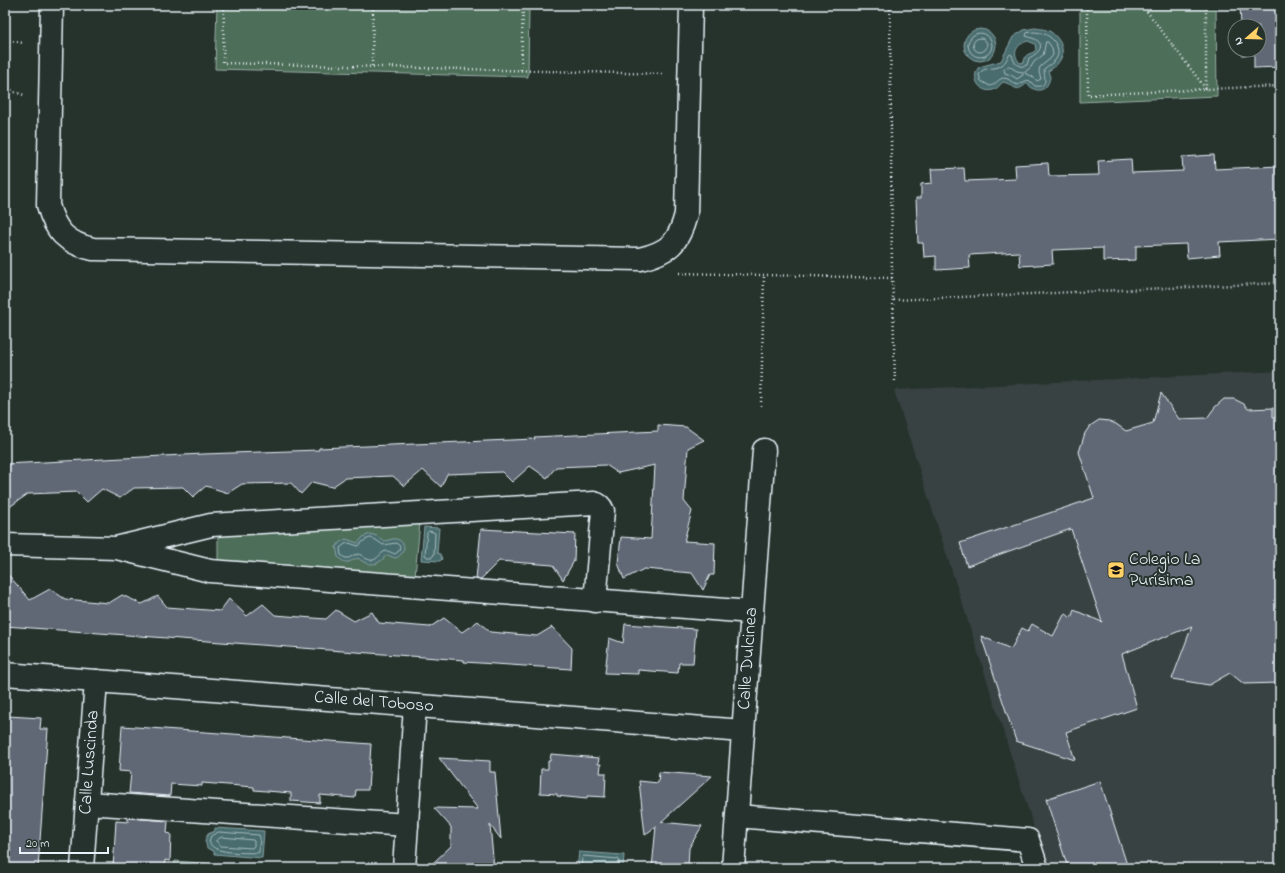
<svg xmlns="http://www.w3.org/2000/svg" width="1285" height="873" font-family="'Indie Flower',sans-serif">
<style>
.built{fill:#384343}
.green{fill:#4e6e58;stroke:#9bb0a8}
.water{fill:#496d6e;stroke:#89a2a5;fill-rule:evenodd}
.lines{fill:none;stroke-linecap:round;stroke-linejoin:round}
.shore{stroke:#a8bcc1;stroke-width:1}
.building{fill:#616875;stroke:#e8f1f8}
.minor-casing{stroke:#e8f1f8;stroke-width:25}
.path{stroke:#e8f1f8;stroke-width:2.5;stroke-dasharray:1 3;stroke-linecap:butt}
.minor{stroke:#26332d;stroke-width:22}
.labels{text-anchor:middle;dominant-baseline:central;stroke-width:4;stroke-linejoin:round;paint-order:stroke}
.poi-label{font-size:18px;fill:#e8f1f8;stroke:#26332d;text-anchor:start}
.street-label{font-size:18px;fill:#e8f1f8;stroke:#26332d}
</style>
<rect width="100%" height="100%" fill="#26332d"/>
<filter id="ink" filterUnits="userSpaceOnUse"><feTurbulence type="fractalNoise" baseFrequency=".025" numOctaves="2"/><feDisplacementMap in="SourceGraphic" scale="8" xChannelSelector="R" yChannelSelector="G"/><feConvolveMatrix kernelMatrix="1 2 1 2 8 2 1 2 1" color-interpolation-filters="sRGB"/></filter>
<g filter="url(#ink)">
<path class="built" d="M1280,371V868H1047L894,390Z"/>
<path class="green" d="M217,5H529L528,77L215,69Z
M1080,5H1216L1217,96L1080,102Z
M420,522L415,576L218,561V534Z
M175,861L263,868H174Z"/>
<path class="water" d="M1035,28C1041,29 1046,29 1051,32C1067,44 1066,62 1048,71L1050,77C1048,91 1036,95 1027,83C1015,95 1014,84 1003,82C999,85 998,89 993,90C980,94 970,77 979,67L1001,61L1013,37L1024,30ZM1028,41L1035,44L1036,50C1030,56 1026,51 1024,62L1020,63C1011,53 1017,44 1028,41Z
M964 45a16 16 0 1 1 32 0a16 16 0 1 1-32 0Z
M424,527L439,528L437,553L440,554L442,559L440,561L421,560Z
M370,534L377,536L384,541C388,541 392,538 396,539C408,542 405,554 396,558C393,558 389,555 387,555C385,556 383,559 382,560C374,567 365,564 358,558C349,561 347,566 338,557L336,547L340,542L346,539L358,543L363,537Z
M215,828L264,831L262,858L214,854V851L207,848L205,840L208,834L215,831Z
M579,852L624,855L623,868H577Z"/>
<g class="lines">
<path class="shore" d="M1035,32C1038,32 1041,33 1044,34C1054,37 1062,50 1056,59C1053,64 1048,65 1044,69C1044,77 1049,88 1035,86L1030,81L1027,80L1020,84L1017,85C1013,83 1011,81 1008,79C999,75 997,85 990,86L981,81L979,75C983,65 995,71 1002,65C1006,62 1007,58 1010,54L1012,55C1014,63 1018,69 1027,65L1029,58C1037,54 1047,46 1035,39C1032,38 1029,37 1026,36L1027,33Z
M968 45a12 12 0 1 1 24 0a12 12 0 1 1-24 0Z
M973 45a7 7 0 1 1 14 0a7 7 0 1 1-14 0Z
M1046,42H1048L1052,48L1053,55L1050,59L1040,67L1039,72L1041,79L1037,81L1032,76L1026,74L1025,72L1031,67L1034,62L1043,55Z
M1009,66L1017,71L1023,72V75L1017,79L1011,75L1005,73L1004,70Z
M429,531L433,532L435,533L434,555L432,557H427L425,555L427,533Z
M371,538L376,540L383,545L396,543L400,546L399,551L395,554C392,553 389,551 386,551C378,553 377,564 367,559C364,558 362,555 359,554L354,555L349,558H345L341,555L340,548L345,544L349,543L358,546L365,540Z
M219,832L259,835L260,837L259,852L257,853C244,852 212,855 209,841L211,836Z
M222,837L253,840L254,841V846L252,848L221,846L216,841Z
M581,868L582,858L584,856L618,859L619,861V868"/>
</g>
<path class="building" d="M1240,5H1280V67L1254,68V54L1242,55V50H1259V26H1241Z
M1214,155L1215,169L1280,166V239L1219,242L1220,255L1187,258L1186,244L1136,246V260L1103,261V248L1052,250L1053,264L1020,266L1019,252L969,255L970,268L936,270V256L924,257L923,243H918L916,198H921V184L932,183L931,169L964,168L965,181L1016,179L1015,165L1048,163L1049,176L1099,175L1098,161L1131,159L1132,173L1183,171L1182,157Z
M1161,393L1179,419L1207,418L1215,407L1224,399H1234L1244,404L1248,409L1273,408V417H1280V683L1244,684L1230,673L1209,685L1172,679L1192,626L1122,654L1137,708L1066,732L1075,760L1016,741L981,636L1011,649L1022,628L1028,631L1032,624L1053,636L1065,613L1071,618L1074,610L1102,622L1071,529L967,566L960,543L1094,498L1079,452L1085,433L1090,426L1099,420L1109,421L1116,424L1126,431L1153,423Z
M658,425L686,427L704,440L688,448L684,501L692,511L684,541L715,543L714,575H710L703,590L692,573L644,569L624,579L618,563L621,537L651,539L655,465L618,473L606,465L556,467L547,478L530,466L512,482L502,472L447,474L441,487L423,470L404,486L393,476L345,478L332,487L312,482L301,494L291,483L242,484L228,493L206,486L193,497L183,487L134,488L120,498L102,489L87,502L77,492L28,494L5,510V464L203,454L319,450V448L535,439L534,437L658,431Z
M481,529L575,534L574,561L563,580L553,565L499,561L481,579H476Z
M5,571L30,600L50,589L65,599L109,603L122,595L142,604L158,596L167,607L220,611L229,599L247,616L263,604L275,615L326,619L336,610L354,621L372,612L379,623L430,627L444,618L462,632L478,621L490,632L537,636L552,627L572,648L571,669L464,662V660L5,626Z
M625,624L696,629L693,663H679L678,673L638,670V674L605,673L609,638L623,643Z
M8,716L41,718L40,729H48L38,868H5V726H7Z
M122,726L371,744L368,790H356L355,798L320,795V803L291,801V793L254,790V787L202,783V786L171,784L170,796L129,793L131,772L119,771Z
M551,754L599,758L598,764H601L600,773H606L605,797L587,796V799L557,796V794L540,793L541,769H548V761H550Z
M439,758L490,761V772H495L501,839L490,825L494,868H453V866L432,864L451,846V827L434,808L478,809Z
M659,772L712,776L661,822L702,826L689,848L688,868H652L656,826L645,835L639,781L658,783Z
M1100,781L1128,868H1068L1046,799Z
M128,818L168,821L167,833L171,834L170,861L165,860L164,868H113L116,821L128,822Z"/>
<g class="lines">
<g class="minor-casing">
<g id="minor">
<path d="M52,5L48,205C55,231 66,243 93,249L640,259C669,252 679,243 686,214L691,5"/>
<path d="M5,545L117,548L210,571L752,612"/>
<path d="M120,547L211,525L594,503C599,504 601,506 603,511L595,601"/>
<path id="s1" d="M5,674L743,731"/>
<path d="M87,803L407,825"/>
<path d="M737,816L1028,840L1037,868"/>
<path id="s2" d="M82,868L96,681"/>
<path d="M404,868L415,706"/>
<path id="s3" d="M733,868L764,450"/>
</g>
</g>
<path class="path" d="M224,5L223,63L663,74
M890,5L892,278
M1087,5L1088,95L1206,89V5
M1142,5L1206,89L1280,86
M5,40L24,43
M372,66L373,5
M521,70L523,5
M5,85L14,92L24,95
M679,273L892,278L893,300L1280,283
M893,300L895,384
M761,406L764,275"/>
<use href="#minor" class="minor"/>
</g>
</g>
<defs>
<g id="school-square" transform="scale(0.9)"><rect x="-9" y="-9" width="18" height="18" rx="4" fill="#ffd166" stroke="#26332d"/><path d="M0-5L7-2L0 1L-7-2ZM-4 1L0 2.5L4 1V4Q0 6-4 4Z" fill="#111"/></g>
</defs>
<g fill-rule="evenodd">
<use href="#school-square" x="1116" y="570"/>
</g>
<g class="labels">
<g class="poi-label">
<text x="1129" y="560">Colegio La<tspan x="1129" dy="21">Purísima</tspan></text>
</g>
<g class="street-label">
<text stroke="none"><textPath href="#s3" startOffset="210">Calle Dulcinea</textPath></text>
<text stroke="none"><textPath href="#s1" startOffset="370">Calle del Toboso</textPath></text>
<text stroke="none"><textPath href="#s2" startOffset="106">Calle Luscinda</textPath></text>
</g>
</g>
<rect width="1285" height="873" fill="none" stroke="#26332d" stroke-width="20"/>
<rect x="10" y="10" width="1265" height="853" fill="none" stroke="#e8f1f8" stroke-width="1.5" filter="url(#ink)"/>
<g transform="translate(1247 38) rotate(250)"><circle r="19" fill="#26332d" stroke="#747f7e"/>
<path d="M0-3L7 15L0 10L-7 15Z" fill="#ffd166"/>
<text y="-6" font-size="11" font-weight="bold" text-anchor="middle" fill="#e8f1f8">N</text>
</g>
<path d="M20 847v6h88v-6" fill="none" stroke="#e8f1f8" stroke-width="2"/>
<text x="26" y="847" font-size="12" fill="#e8f1f8" stroke="#26332d" stroke-width="3" paint-order="stroke">20 m</text>
</svg>
